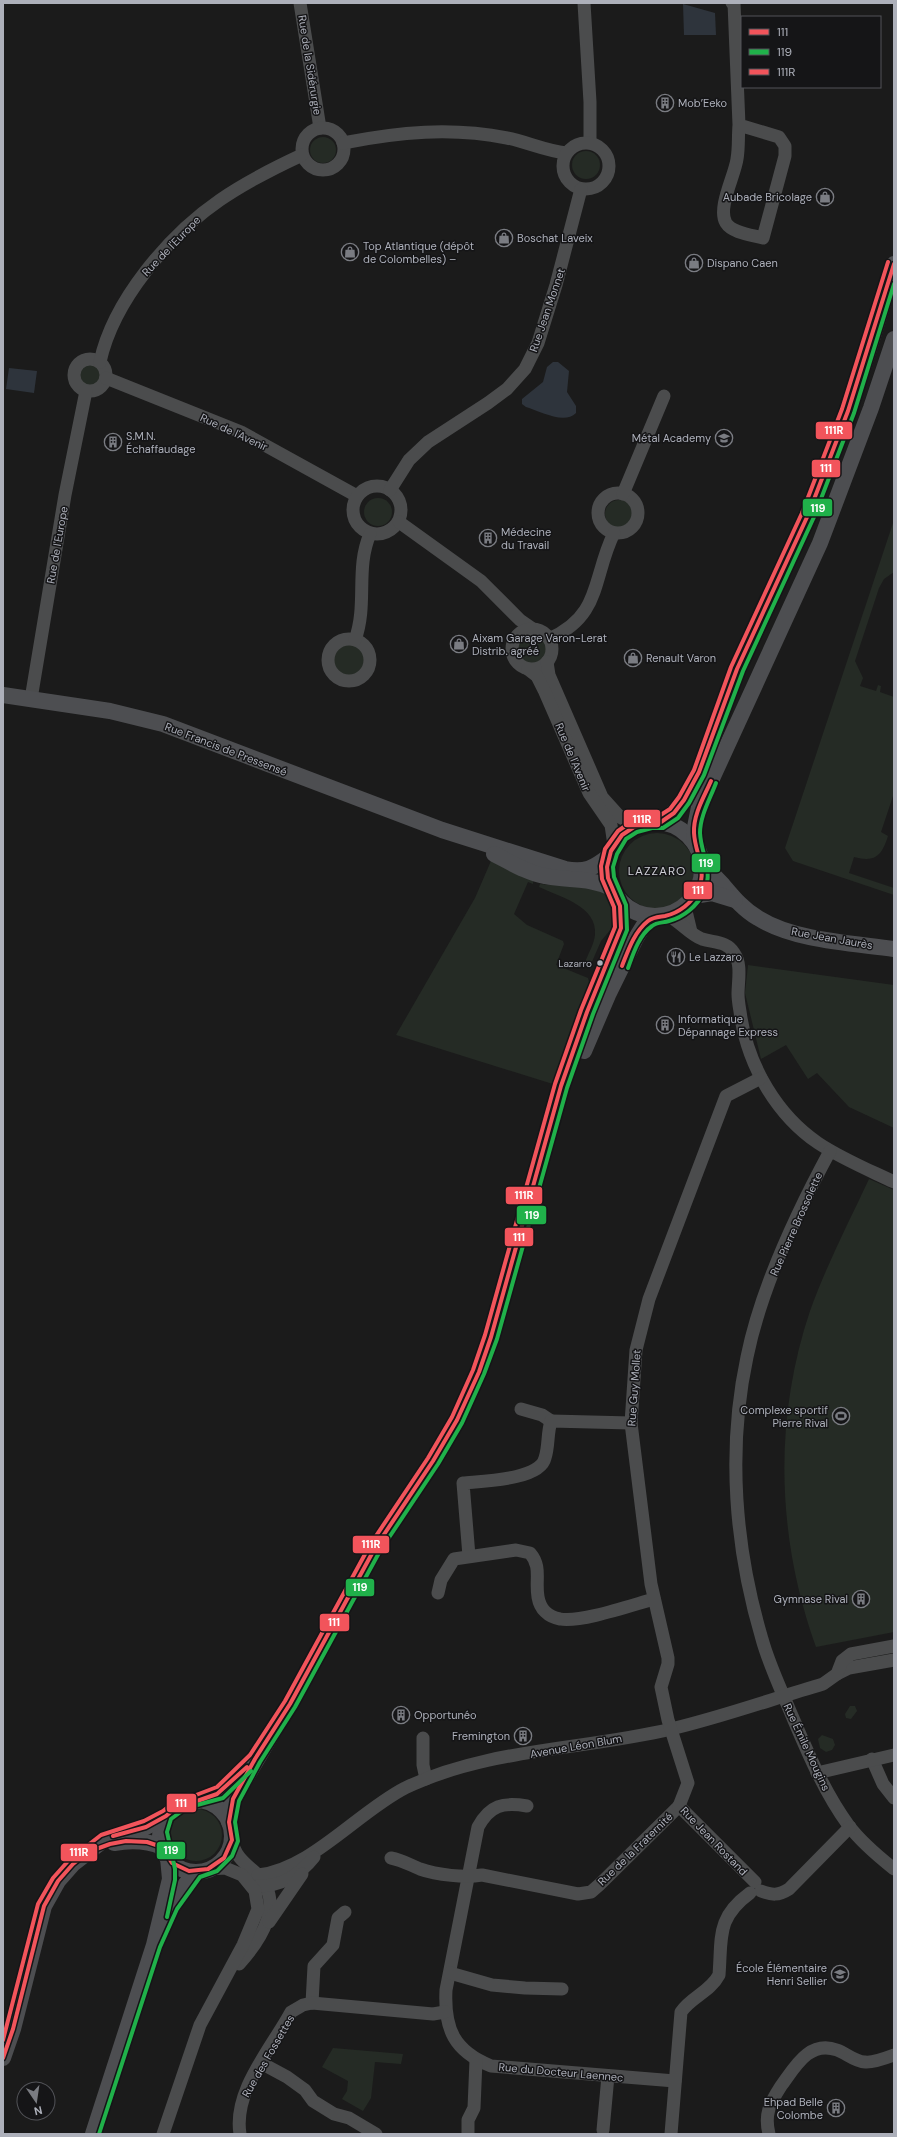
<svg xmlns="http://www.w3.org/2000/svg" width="897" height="2137" viewBox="0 0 897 2137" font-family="'DM Sans',sans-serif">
<rect width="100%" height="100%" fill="#1b1b1b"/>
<g fill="#252b25">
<circle cx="323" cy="150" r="13"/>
<circle cx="586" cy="165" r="14"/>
<circle cx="90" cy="375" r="13"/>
<circle cx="378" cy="512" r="14"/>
<circle cx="619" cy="514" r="14"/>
<path d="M894,520V572L884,579L879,588L855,661L863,678L860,686L876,691L878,685L881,686L880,692L894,697V793L881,832L888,836C882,855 876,863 854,857L849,873L894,888V895L793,861L785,848Z"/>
<circle cx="532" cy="650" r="16"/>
<circle cx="349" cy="660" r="16"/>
<circle cx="657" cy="871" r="38"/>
<polygon points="491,861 533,880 533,884 528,882 514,914 527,925 563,941 564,944 556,965 588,978 590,986 556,1085 396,1035 475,898"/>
<path d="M540,884L604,889L612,899L616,923L601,941L591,964L585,962C588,954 594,944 595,935C598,906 560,897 539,887Z"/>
<polygon points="748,965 894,985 894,1128 849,1107 817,1073 808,1079 786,1045 761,1059 745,993"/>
<path d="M869,1179L894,1190V1632L816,1647C777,1539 773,1421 810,1311C826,1266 849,1222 869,1179Z"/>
<polygon points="850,1706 855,1706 857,1711 851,1719 846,1718 845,1714"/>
<polygon points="822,1735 833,1739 835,1745 832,1750 826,1752 820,1748 818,1739"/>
<circle cx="196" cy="1835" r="26"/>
<polygon points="333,2048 403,2054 401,2064 375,2062 371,2098 363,2111 342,2099 347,2091 348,2081 322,2067"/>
</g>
<g fill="#2e343c">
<polygon points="683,4 715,13 716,35 684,35"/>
<path d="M553,362H558L569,371L567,392L576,406V413C564,425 540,411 526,407L522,404V399L543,382L547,367Z"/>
<polygon points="9,368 37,371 34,393 6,389"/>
</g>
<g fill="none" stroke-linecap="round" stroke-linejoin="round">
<g stroke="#4b4c4d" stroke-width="13">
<polyline points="300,3 320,128"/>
<polyline points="584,3 590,102 590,143"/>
<path d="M732,3H734L739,125L779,137L785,146V156L763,238C752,235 732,233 726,223C717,208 735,175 737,159C739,148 738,136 739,125"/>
<circle cx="323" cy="149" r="21"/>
<path d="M343,143C399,132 451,127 507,138C527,142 546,151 566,153"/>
<circle cx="586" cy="166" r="23"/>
<circle cx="90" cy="375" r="16"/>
<path d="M100,362C113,301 169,235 220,200C246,182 274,168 302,155"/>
<polyline points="106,378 241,432 357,496"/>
<circle cx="377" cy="510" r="24"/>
<polyline points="390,490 409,460 428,442 488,403 507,389 525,369 538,343 556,285 581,189"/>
<circle cx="618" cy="513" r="20"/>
<polyline points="623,494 664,396"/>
<polyline points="399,522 481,581 520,620 533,629"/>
<circle cx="532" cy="649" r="20"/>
<path d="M549,639C602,616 592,578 614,533"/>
<circle cx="349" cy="660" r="21"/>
<path d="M355,640C368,604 355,569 370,534"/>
<polyline points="547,662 549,675 602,797 620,817 627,821 640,824"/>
<polyline points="528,669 537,676 544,690 589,793 611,825 614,845"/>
<polyline points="31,699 65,495 86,391"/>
<polyline points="686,905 686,911 691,932"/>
<path d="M667,915C680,921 689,934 702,939C714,943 727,941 734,953C742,964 738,981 738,994C738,1002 740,1010 741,1018C749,1067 777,1115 818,1143C842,1159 869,1170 894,1182"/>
<path d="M830,1151C797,1212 761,1288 747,1357C727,1450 735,1548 762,1639C768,1661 778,1683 787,1704C805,1746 822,1789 849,1826C861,1842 879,1857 894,1869"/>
<polyline points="521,1409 542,1415 551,1421"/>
<path d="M469,1556L463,1483C482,1481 540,1480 545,1458C549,1446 547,1434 551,1421L631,1423"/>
<path d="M438,1593L441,1580L454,1559L516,1550L530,1553C542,1567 535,1580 538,1597C540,1609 548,1617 560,1619C580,1623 632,1605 654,1599"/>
<polyline points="837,1674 849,1668 894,1660"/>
<polyline points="423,1738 423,1765 426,1779"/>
<polyline points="872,1759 883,1784 894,1798"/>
<polyline points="817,1773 894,1755"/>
<path d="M527,1806C503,1802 490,1805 478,1827L446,1990C444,2029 454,2051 491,2066L675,2081"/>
<path d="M232,1840C234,1856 246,1864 257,1874C286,1903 260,1941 239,1964"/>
<path d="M391,1858C402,1860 410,1865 420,1869C437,1875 465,1878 482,1875L578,1894L591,1892L599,1885L679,1806"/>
<path d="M258,1875C310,1870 358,1812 405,1788C488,1748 584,1750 671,1729C722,1717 772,1699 823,1684L837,1674L842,1661L851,1654L894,1646"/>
<polyline points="755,1882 679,1806 688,1783 668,1720 661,1687 668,1664 668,1658 651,1584 631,1423 636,1350 649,1299 726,1096 761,1078"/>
<path d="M258,1886C282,1886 299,1876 314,1857"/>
<path d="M761,1891C772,1895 778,1896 789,1889L850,1827"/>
<polyline points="269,1922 302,1874"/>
<polyline points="450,1973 492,1985 525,1988 562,1989"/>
<polyline points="312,2003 314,1966 333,1945 338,1918 345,1912"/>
<polyline points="261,2063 287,2077 305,2090 313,2101 334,2114 349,2118 376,2134"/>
<polyline points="603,2130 608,2076"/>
<polyline points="163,2134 200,2025 243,1945 258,1909 255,1891 242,1875 225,1868 208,1869"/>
<path d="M240,2134C233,2091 271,2049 291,2012L303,2005L312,2003L433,2014L445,2012"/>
<polyline points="468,2134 468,2120 474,2108 476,2060"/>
<path d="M671,2134L681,2012C691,1997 710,1992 719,1975C722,1937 716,1918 750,1893"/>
<path d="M769,2134C764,2114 770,2103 781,2086C795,2067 809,2040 837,2050C846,2053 855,2062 865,2062C873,2063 886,2058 894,2055"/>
</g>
<g stroke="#4d4e51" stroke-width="16">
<path d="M3,695L110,711L163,724L442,830L565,869C585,873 594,868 609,856"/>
<circle cx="655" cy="869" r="47"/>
<path d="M661,822C702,798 719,711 738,668C760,617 785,567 808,515C842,434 871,349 894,264"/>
<polyline points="695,844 694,832 699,807 820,543 871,408 894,339"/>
<path d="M494,854C510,862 527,873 545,876C568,881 590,877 611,888"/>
<path d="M702,860C707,869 715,877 723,885C734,898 744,910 758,918C795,941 852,943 894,949"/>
<polyline points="694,896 712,893 735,900"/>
<polyline points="584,1051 608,995 636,938 644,925 656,917"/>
<circle cx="196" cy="1836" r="36"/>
<polyline points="197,1801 220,1792 244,1771"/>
<polyline points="229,1822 231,1806 237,1793 290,1704 375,1548 433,1461 457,1420 479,1372 491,1337 561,1086 587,1012 621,928 622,912 618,899"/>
<path d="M114,1843C131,1840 146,1840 162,1847"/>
<polyline points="167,1917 185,1885 196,1872"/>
<polyline points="3,2058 13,2029 44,1906 58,1881 73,1864 104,1840 146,1827 166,1816"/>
<polyline points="93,2134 154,1945 170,1879 168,1858"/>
</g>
<defs>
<g id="bus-1">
<path d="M622,966C628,951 634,932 648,921C653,917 659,917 665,916C679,913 692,903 698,890C708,869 695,854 694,833C693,815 704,797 711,781"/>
<polyline points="113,1836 146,1827 166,1816 181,1803 197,1801 217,1794 247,1767"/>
<polyline points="3,2058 13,2029 44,1906 58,1881 73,1864 88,1852 110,1844 126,1841 147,1842 162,1847 172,1863 189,1871 208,1869 224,1858 232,1840 229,1822 233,1799 255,1759 290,1704 375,1548 433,1461 457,1420 479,1372 491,1337 561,1086 587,1012 621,928 620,906 608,878 607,867 611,851 622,835 634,827 651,822 661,822 674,813 684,800 699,772 737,669 808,515 848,411 894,264"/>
</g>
<g id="bus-2">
<path d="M628,968C633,954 639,935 652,926C657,922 663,923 669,921C684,917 697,906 704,892C714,870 701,855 700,833C700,816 710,799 716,783"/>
<polyline points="167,1917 175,1880 175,1869 167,1832 171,1819 186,1808 223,1798 251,1771"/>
<polyline points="99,2134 160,1947 177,1909 200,1877 217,1871 232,1856 238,1841 235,1822 239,1801 260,1762 295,1707 380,1551 438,1464 462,1423 484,1374 497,1339 567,1088 593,1014 627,930 626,905 614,877 613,867 617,854 626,839 637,832 652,828 663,828 678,818 689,803 704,775 743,671 814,517 854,413 894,284"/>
</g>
<polyline id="bus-3" points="3,2040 38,1904 53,1878 69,1860 101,1835 144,1821 163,1811 179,1798 196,1795 217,1787 250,1755 285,1701 370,1545 428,1458 452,1417 473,1370 485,1335 555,1084 581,1010 615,927 614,907 602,879 601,866 605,849 618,831 631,822 650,816 659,816 670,809 679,797 694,770 731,667 802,513 842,409 888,262"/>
</defs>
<use href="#bus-1" stroke="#151517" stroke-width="7"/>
<use href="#bus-2" stroke="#151517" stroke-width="7"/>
<use href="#bus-3" stroke="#151517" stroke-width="7"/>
<use href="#bus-1" stroke="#f2545b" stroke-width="4"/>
<use href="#bus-2" stroke="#20b14a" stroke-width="4"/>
<use href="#bus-3" stroke="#f2545b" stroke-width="4"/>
</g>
<defs>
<symbol id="building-ring" viewBox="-11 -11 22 22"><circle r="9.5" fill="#151517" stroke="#7a7c82" stroke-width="1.5"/><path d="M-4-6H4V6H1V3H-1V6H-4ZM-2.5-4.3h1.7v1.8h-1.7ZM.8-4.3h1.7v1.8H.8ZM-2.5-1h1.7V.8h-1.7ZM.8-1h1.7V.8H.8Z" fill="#7a7c82"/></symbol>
<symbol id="shop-ring" viewBox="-11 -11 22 22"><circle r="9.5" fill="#151517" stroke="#7a7c82" stroke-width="1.5"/><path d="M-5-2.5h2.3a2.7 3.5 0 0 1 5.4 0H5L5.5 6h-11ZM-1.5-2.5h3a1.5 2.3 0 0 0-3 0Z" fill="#7a7c82"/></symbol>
<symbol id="school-ring" viewBox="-11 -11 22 22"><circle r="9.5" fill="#151517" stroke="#7a7c82" stroke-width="1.5"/><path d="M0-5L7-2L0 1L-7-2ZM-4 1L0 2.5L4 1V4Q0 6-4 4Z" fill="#7a7c82"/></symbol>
<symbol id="restaurant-ring" viewBox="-11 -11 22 22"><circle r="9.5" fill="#151517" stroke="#7a7c82" stroke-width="1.5"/><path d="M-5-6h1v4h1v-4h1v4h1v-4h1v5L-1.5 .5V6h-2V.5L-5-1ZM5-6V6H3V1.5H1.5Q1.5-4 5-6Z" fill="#7a7c82"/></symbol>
<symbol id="stadium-ring" viewBox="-11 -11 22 22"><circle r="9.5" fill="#151517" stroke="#7a7c82" stroke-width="1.5"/><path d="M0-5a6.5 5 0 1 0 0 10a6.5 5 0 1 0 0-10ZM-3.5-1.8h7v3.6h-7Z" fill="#7a7c82"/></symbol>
</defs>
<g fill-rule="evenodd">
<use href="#building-ring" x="655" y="93" width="20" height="20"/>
<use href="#shop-ring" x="815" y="187" width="20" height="20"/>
<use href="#shop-ring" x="494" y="228" width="20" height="20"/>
<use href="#shop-ring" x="340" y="242" width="20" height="20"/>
<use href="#shop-ring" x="684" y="253" width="20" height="20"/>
<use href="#school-ring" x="714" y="428" width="20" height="20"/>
<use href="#building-ring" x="103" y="432" width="20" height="20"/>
<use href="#building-ring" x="478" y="528" width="20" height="20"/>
<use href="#shop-ring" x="449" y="634" width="20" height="20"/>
<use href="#shop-ring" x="623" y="648" width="20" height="20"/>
<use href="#restaurant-ring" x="666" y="947" width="20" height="20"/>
<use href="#building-ring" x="655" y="1015" width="20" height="20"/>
<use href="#stadium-ring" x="831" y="1406" width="20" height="20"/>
<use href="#building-ring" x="851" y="1589" width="20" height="20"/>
<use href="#building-ring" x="391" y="1705" width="20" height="20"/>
<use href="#building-ring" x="513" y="1726" width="20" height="20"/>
<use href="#school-ring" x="830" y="1964" width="20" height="20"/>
<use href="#building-ring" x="826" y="2098" width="20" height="20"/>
</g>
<circle fill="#adb0ba" stroke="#151517" stroke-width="1.5" cx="600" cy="963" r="3.5"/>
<g text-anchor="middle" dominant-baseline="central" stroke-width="3" stroke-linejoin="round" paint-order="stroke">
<g font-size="10" fill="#adb0ba" stroke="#151517" text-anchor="end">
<text x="592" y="963">Lazarro</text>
</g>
<g font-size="11" fill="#adb0ba" stroke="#151517">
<text transform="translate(310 65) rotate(81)">Rue de la Sidérurgie</text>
<text transform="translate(171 246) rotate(-46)">Rue de l'Europe</text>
<text transform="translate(547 310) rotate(-71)">Rue Jean Monnet</text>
<text transform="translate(234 432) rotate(25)">Rue de l'Avenir</text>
<text transform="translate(57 545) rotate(-80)">Rue de l'Europe</text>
<text transform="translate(226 749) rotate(21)">Rue Francis de Pressensé</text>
<text transform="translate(573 757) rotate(67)">Rue de l'Avenir</text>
<text transform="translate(832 938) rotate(10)">Rue Jean Jaurès</text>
<text transform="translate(796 1224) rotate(-66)">Rue Pierre Brossolette</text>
<text transform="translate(634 1388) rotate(-86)">Rue Guy Mollet</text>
<text transform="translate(576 1746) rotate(-10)">Avenue Léon Blum</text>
<text transform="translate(807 1747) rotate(65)">Rue Émile Mougins</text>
<text transform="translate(714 1841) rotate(46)">Rue Jean Rostand</text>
<text transform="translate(635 1849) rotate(-44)">Rue de la Fraternité</text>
<text transform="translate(268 2056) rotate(-60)">Rue des Fossettes</text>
<text transform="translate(561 2072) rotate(5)">Rue du Docteur Laennec</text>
</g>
<g font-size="11" fill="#adb0ba" stroke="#151517" text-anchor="start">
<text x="678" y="103">Mob’Eeko</text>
<text x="812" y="197" text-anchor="end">Aubade Bricolage</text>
<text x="517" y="238">Boschat Laveix</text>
<text x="363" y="246">Top Atlantique (dépôt<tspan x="363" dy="13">de Colombelles) –</tspan></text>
<text x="707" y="263">Dispano Caen</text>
<text x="126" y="436">S.M.N.<tspan x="126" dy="13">Échaffaudage</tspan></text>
<text x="711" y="438" text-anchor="end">Métal Academy</text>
<text x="501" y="532">Médecine<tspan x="501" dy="13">du Travail</tspan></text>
<text x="472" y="638">Aixam Garage Varon-Lerat<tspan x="472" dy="13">Distrib. agréé</tspan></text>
<text x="646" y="658">Renault Varon</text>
<text x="689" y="957">Le Lazzaro</text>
<text x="678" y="1019">Informatique<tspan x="678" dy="13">Dépannage Express</tspan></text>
<text x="828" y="1410" text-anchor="end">Complexe sportif<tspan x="828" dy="13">Pierre Rival</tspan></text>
<text x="848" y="1599" text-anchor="end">Gymnase Rival</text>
<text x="414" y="1715">Opportunéo</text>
<text x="510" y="1736" text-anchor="end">Fremington</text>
<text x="827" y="1968" text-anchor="end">École Élémentaire<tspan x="827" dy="13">Henri Sellier</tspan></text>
<text x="823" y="2102" text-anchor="end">Ehpad Belle<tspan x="823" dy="13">Colombe</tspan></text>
</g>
<g font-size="12" letter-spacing="1" fill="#cecfd6" stroke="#151517">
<text x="657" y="871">LAZZARO</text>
</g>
</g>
<g stroke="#151517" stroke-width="1.5">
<rect x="815" y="421" width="38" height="19" rx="4" fill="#f2545b"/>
<rect x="811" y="459" width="30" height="19" rx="4" fill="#f2545b"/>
<rect x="802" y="498" width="31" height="19" rx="4" fill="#20b14a"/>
<rect x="623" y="809" width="38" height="19" rx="4" fill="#f2545b"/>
<rect x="691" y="853" width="30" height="20" rx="4" fill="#20b14a"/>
<rect x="683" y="881" width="30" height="19" rx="4" fill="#f2545b"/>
<rect x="505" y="1186" width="38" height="19" rx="4" fill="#f2545b"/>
<rect x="516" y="1205" width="31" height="20" rx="4" fill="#20b14a"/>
<rect x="504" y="1227" width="30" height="20" rx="4" fill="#f2545b"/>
<rect x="352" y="1535" width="38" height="19" rx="4" fill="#f2545b"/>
<rect x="345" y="1578" width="30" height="19" rx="4" fill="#20b14a"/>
<rect x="319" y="1613" width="31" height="19" rx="4" fill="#f2545b"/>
<rect x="166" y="1793" width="31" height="20" rx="4" fill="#f2545b"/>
<rect x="156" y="1841" width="30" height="19" rx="4" fill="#20b14a"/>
<rect x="60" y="1843" width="38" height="19" rx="4" fill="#f2545b"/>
</g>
<g font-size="11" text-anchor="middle" font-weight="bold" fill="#fff">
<text x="834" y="434">111R</text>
<text x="826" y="472">111</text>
<text x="818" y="512">119</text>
<text x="642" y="823">111R</text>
<text x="706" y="867">119</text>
<text x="698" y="894">111</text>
<text x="524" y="1199">111R</text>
<text x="532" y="1219">119</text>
<text x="519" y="1241">111</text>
<text x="371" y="1548">111R</text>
<text x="360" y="1591">119</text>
<text x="334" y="1626">111</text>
<text x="181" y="1807">111</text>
<text x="171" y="1854">119</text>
<text x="79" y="1856">111R</text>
</g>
<rect width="897" height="2137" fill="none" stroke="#adb0ba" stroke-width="8"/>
<rect x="741" y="16" width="140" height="72" fill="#151517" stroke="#525358"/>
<rect x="749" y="29" width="20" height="6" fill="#f2545b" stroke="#525358"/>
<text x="777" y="36" font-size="12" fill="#adb0ba">111</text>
<rect x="749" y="49" width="20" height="6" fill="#20b14a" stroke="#525358"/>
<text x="777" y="56" font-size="12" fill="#adb0ba">119</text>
<rect x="749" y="69" width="20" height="6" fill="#f2545b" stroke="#525358"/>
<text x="777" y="76" font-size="12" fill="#adb0ba">111R</text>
<g transform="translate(36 2101) rotate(167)"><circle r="19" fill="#151517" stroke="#525358"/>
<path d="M0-3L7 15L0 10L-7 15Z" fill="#7a7c82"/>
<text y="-6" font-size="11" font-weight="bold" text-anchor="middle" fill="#adb0ba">N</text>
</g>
</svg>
